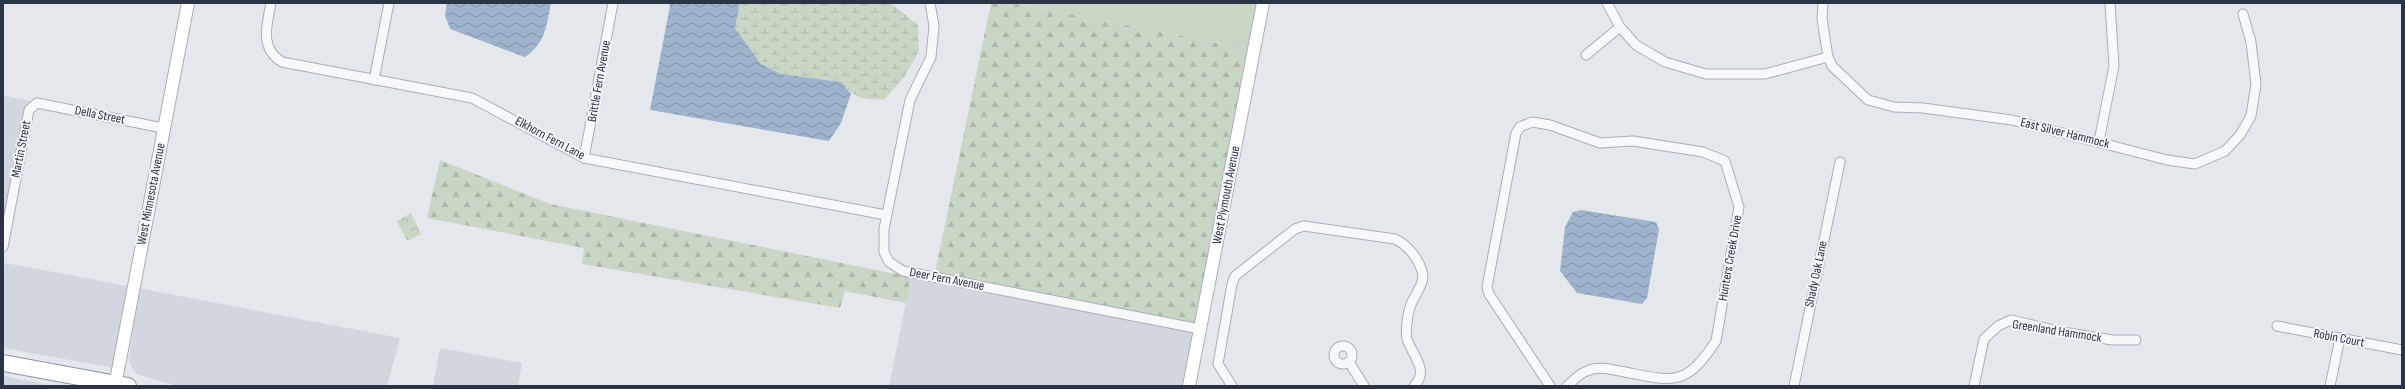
<svg xmlns="http://www.w3.org/2000/svg" width="2405" height="389" viewBox="0 0 2405 389" font-family="'Sofia Sans Condensed',sans-serif">
<defs>
<pattern id="forest-firs" width="22" height="20" patternUnits="userSpaceOnUse"><rect width="22" height="20" fill="#c9d6c5"/><path d="M5 1l3.5 6h-7zM16 11l3.5 6h-7z" fill="#adb8ab"/></pattern>
<pattern id="wetland-marsh" width="20" height="14" patternUnits="userSpaceOnUse"><rect width="20" height="14" fill="#c9d6c5"/><path d="M1 5h8M5 5V1M11 12h8M15 12V8" fill="none" stroke="#adb8ab"/></pattern>
<pattern id="park-crowns" width="20" height="18" patternUnits="userSpaceOnUse"><rect width="20" height="18" fill="#c9d6c5"/><path d="M2 6a3 3 0 1 1 6 0M12 15a3 3 0 1 1 6 0" fill="none" stroke="#adb8ab"/></pattern>
<pattern id="water-waves" width="16" height="10" patternUnits="userSpaceOnUse"><rect width="16" height="10" fill="#9fb4cc"/><path d="M0 5q4-4 8 0t8 0" fill="none" stroke="#8293a7"/></pattern>
</defs>
<rect width="100%" height="100%" fill="#e4e7ec"/>
<g fill="#d2d6de">
<polygon points="3,96 31,101 24,109 3,219"/>
<polygon points="5,263 128,286 114,368 3,348 3,276"/>
<polygon points="911,277 1194,332 1184,384 1183,386 889,386"/>
<polygon points="138,288 400,338 387,386 177,386 137,374 132,368 129,360"/>
<polygon points="440,348 522,363 518,386 433,386"/>
<polygon points="3,376 53,386 3,386"/>
</g>
<polygon fill="#c9d6c5" points="1011,3 1257,3 1248,49"/>
<g fill="url(#forest-firs)">
<polygon points="991,3 1011,3 1248,49 1196,324 935,273"/>
<polygon points="440,160 550,204 911,277 906,303 845,291 840,308 582,264 584,248 427,218"/>
</g>
<path fill="url(#wetland-marsh)" d="M740,3H891L918,25L919,51L905,76L885,99C864,100 855,99 841,82L781,74L761,64L735,28Z"/>
<polygon fill="url(#park-crowns)" points="411,213 421,234 407,241 397,221"/>
<g fill="url(#water-waves)">
<path d="M447,3H551C546,27 546,42 525,57L450,29L445,15Z"/>
<polygon points="668,3 740,3 735,28 761,64 781,74 841,82 851,94 841,123 829,141 650,110 670,6"/>
<polygon points="1581,210 1656,222 1659,229 1647,298 1642,304 1577,293 1560,271 1565,227 1573,212"/>
</g>
<g fill="none" stroke-linecap="round" stroke-linejoin="round">
<defs>
<g id="street">
<path d="M271,3C267,25 259,48 282,62L472,98L584,158L886,215"/>
<polyline points="930,3 934,26 931,57 910,100 884,229 884,252 889,262 903,271 1200,329"/>
<polyline points="1607,3 1620,27 1636,45 1665,62 1706,74 1765,74 1828,57"/>
<polyline points="1823,3 1822,19 1828,57 1832,66 1868,100 1894,107 1923,108 2012,120 2167,160 2195,164 2225,151 2240,135 2251,116 2256,84 2251,42 2243,14"/>
<polyline points="1586,55 1620,27"/>
<polyline points="374,80 389,3"/>
<polyline points="2099,141 2114,66 2110,3"/>
<polyline points="584,158 613,3"/>
<polyline points="3,247 29,110 37,103 163,128"/>
<polyline points="2277,326 2402,350"/>
<circle cx="1343" cy="355" r="9"/>
<polyline points="1349,362 1364,386"/>
<path d="M1232,386L1218,364L1232,284L1235,276L1295,229L1304,226L1395,239C1405,244 1412,251 1417,260C1429,280 1420,285 1412,302C1408,311 1405,329 1407,339C1412,355 1430,371 1414,386"/>
<path d="M1550,386L1489,294L1487,287L1516,133L1520,127L1532,122L1550,125L1600,143L1633,141L1703,152L1725,161L1739,207L1716,341C1684,389 1673,381 1620,371C1609,369 1598,366 1587,371C1580,373 1573,381 1567,386"/>
<polyline points="1794,386 1840,162"/>
<polyline points="1974,386 1984,339 1998,326 2011,320 2063,332 2112,340 2136,340"/>
<polyline points="2330,386 2340,338"/>
</g>
<g id="secondary">
<polyline points="115,386 188,3"/>
<polyline points="1189,386 1263,3"/>
</g>
<polyline id="highway" points="3,363 128,386"/>
</defs>
<use href="#street" stroke="#a9aeb7" stroke-width="11"/>
<use href="#secondary" stroke="#a9aeb7" stroke-width="14"/>
<use href="#highway" stroke="#8b94a3" stroke-width="18"/>
<use href="#street" stroke="#f7f8fa" stroke-width="9"/>
<use href="#secondary" stroke="#fff" stroke-width="12"/>
<use href="#highway" stroke="#fff" stroke-width="16"/>
</g>
<g text-anchor="middle" dominant-baseline="central" stroke-width="4" stroke-linejoin="round" paint-order="stroke">
<g font-size="13" fill="#2b3445" stroke="#f4f6f9">
<text transform="translate(599 81) rotate(-80)">Brittle Fern Avenue</text>
<text transform="translate(100 115) rotate(11)">Della Street</text>
<text transform="translate(2065 133) rotate(14)">East Silver Hammock</text>
<text transform="translate(550 138) rotate(28)">Elkhorn Fern Lane</text>
<text transform="translate(21 149) rotate(-79)">Martin Street</text>
<text transform="translate(151 194) rotate(-79)">West Minnesota Avenue</text>
<text transform="translate(1226 195) rotate(-79)">West Plymouth Avenue</text>
<text transform="translate(1730 258) rotate(-80)">Hunters Creek Drive</text>
<text transform="translate(1816 274) rotate(-78)">Shady Oak Lane</text>
<text transform="translate(947 279) rotate(11)">Deer Fern Avenue</text>
<text transform="translate(2057 331) rotate(9)">Greenland Hammock</text>
<text transform="translate(2339 338) rotate(11)">Robin Court</text>
</g>
</g>
<rect width="2405" height="389" fill="none" stroke="#2b3445" stroke-width="8"/>
</svg>
